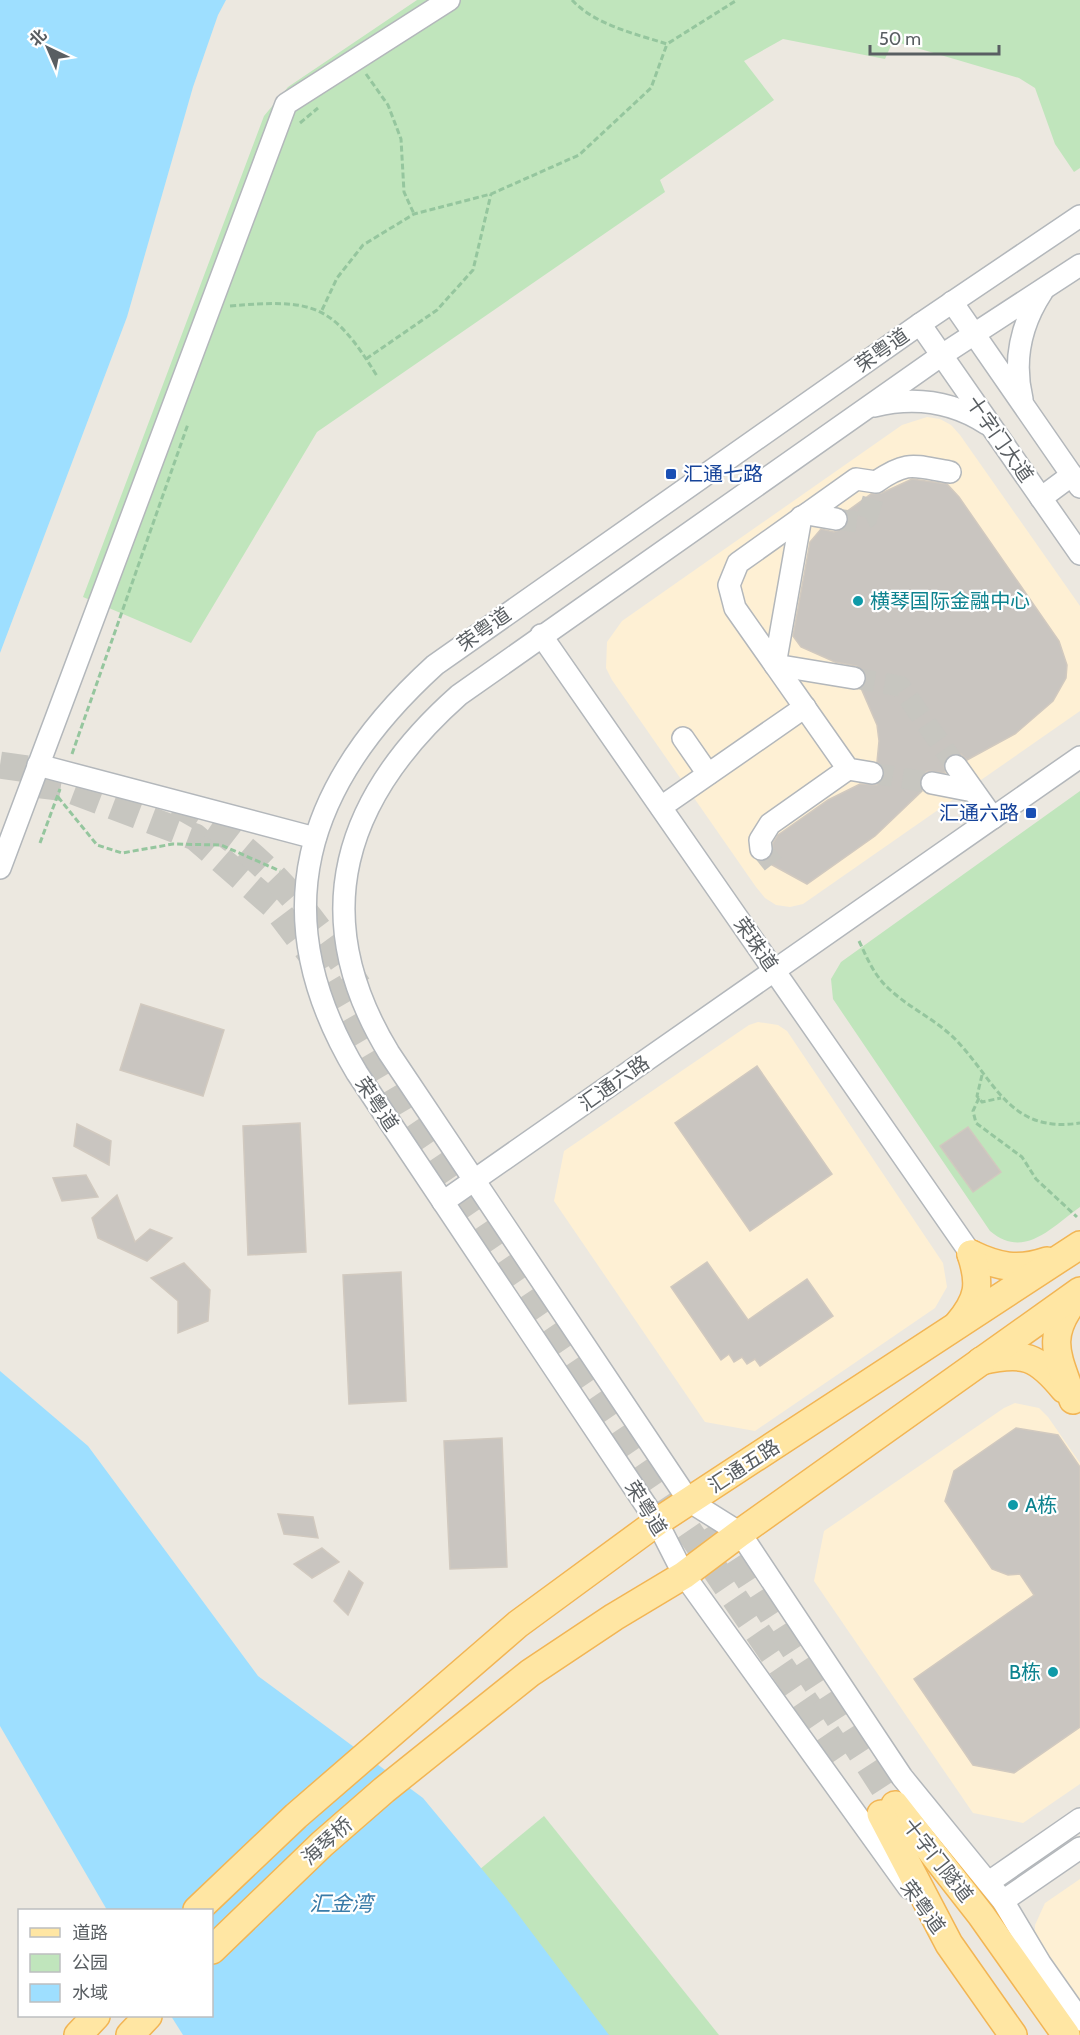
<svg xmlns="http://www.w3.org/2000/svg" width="1080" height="2035" viewBox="0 0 1080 2035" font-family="Cabin,'Noto Sans SC',sans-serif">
<rect width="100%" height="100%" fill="#ece8e0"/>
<g fill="#fef0d4">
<polygon points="927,417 940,419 951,425 960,435 1080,606 1080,711 803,904 790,907 776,905 765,898 756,887 612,680 606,668 607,642 622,621 902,425"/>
<polygon points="758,1022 778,1025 787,1031 943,1263 947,1287 935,1308 755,1431 705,1422 554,1201 564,1151 749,1025"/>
<polygon points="1015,1403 1039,1408 1048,1417 1080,1463 1080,1784 1023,1823 973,1813 814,1581 824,1531 1004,1408"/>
<polygon points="1080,1879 1080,2007 1035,1937 1035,1925 1045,1903"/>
</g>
<g fill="#c0e5bc">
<polygon points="417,0 1080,0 1080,168 1074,172 1055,144 1035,88 1019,78 893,41 885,59 783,39 744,61 774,100 660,180 665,192 317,432 191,643 83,597 264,116 288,87"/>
<path d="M1080,791V1207C1052,1227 1024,1260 990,1231L833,999L831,979L841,962Z"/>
<polygon points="544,1816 719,2035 280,2035"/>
</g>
<g fill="#9edfff">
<polygon points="0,0 226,0 218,15 193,87 127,317 0,653"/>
<polygon points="0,1371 88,1446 258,1676 423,1798 505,1897 609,2035 183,2035 171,2016 212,2016 212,1910 107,1910 0,1726"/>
</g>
<g fill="#c9c5c0" stroke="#d1c9bf" stroke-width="1.5">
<polygon points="912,479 947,484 959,497 1059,641 1067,665 1066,678 1053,701 1015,734 967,760 961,754 949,755 944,761 945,773 928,771 923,774 919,781 922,791 875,836 807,884 765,861 772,855 773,843 778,835 828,800 860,784 877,785 885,775 884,768 877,762 879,741 877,725 861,688 866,681 866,673 857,666 835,662 801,647 793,636 810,542 821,529 834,532 845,528 849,521 846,512 871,494 882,493"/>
<polygon points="141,1004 224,1030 203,1096 120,1070"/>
<polygon points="757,1066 832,1174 750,1231 675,1123"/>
<polygon points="300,1123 306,1252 248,1255 243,1126"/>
<polygon points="77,1124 111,1141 109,1165 74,1146"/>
<polygon points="968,1127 1001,1172 973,1192 940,1146"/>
<polygon points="86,1175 98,1197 62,1201 53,1178"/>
<polygon points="117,1195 135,1242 150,1229 172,1238 147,1261 98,1238 92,1218"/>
<polygon points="707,1262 748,1320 807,1279 833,1316 760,1366 755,1359 747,1364 742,1357 734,1362 729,1354 721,1360 671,1287"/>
<polygon points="184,1263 210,1290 208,1321 178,1333 178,1301 151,1278"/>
<polygon points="401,1272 406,1401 349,1404 343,1275"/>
<polygon points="1016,1428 1058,1435 1080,1467 1080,1727 1014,1773 973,1765 914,1679 1034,1595 1020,1574 1008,1575 992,1569 945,1501 954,1471"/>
<polygon points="502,1438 507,1567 450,1569 444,1441"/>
<polygon points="278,1514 313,1517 318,1538 284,1534"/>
<polygon points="322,1548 339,1562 312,1578 294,1564"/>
<polygon points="349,1571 363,1583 348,1615 334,1601"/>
</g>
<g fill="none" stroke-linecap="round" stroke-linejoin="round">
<g stroke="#c7c6c0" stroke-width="21" stroke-dasharray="21 10" stroke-linecap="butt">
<polyline points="836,519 858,522 867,518 875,492"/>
<polyline points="854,678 900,686 956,766"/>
<polyline points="872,773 932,783"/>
<polyline points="761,849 773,864"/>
</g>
<g stroke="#c7c6c0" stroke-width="27" stroke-dasharray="27 14" stroke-linecap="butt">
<polyline points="0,765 61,774"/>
<polyline points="34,784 65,788 195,837 275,907 313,957 406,1116 845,1760"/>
<path d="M176,804C258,845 309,911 358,986"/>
<polyline points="713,1524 895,1805"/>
</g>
<defs>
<g id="minor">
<path d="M1080,265L942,355L459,695C344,797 305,915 389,1053L689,1501L740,1533L902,1777L1003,1901L1040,1963L1080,2020"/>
<polyline points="952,302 1080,487"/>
<polyline points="920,324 1080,554"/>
<path d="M1022,399C1013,361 1021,324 1042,292"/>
<path d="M874,406C915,396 952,401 987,424"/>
<polyline points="1041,498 1072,475"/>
<polyline points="807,514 836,519"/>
<polyline points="801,517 775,665 854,678"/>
<polyline points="541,635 971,1254"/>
<polyline points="683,738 708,774"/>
<polyline points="38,765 315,838"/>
<polyline points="956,766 993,818"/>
<path d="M872,773L848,769L735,608L729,585L738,563L856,479L876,482C908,460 913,466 950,472"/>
<polyline points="932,783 973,791"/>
<polyline points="661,807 805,707"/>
<polyline points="761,849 760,840 770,824 848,769"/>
<polyline points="0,868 286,104 449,0"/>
<polyline points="443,1202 1080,757"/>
<polyline points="989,1882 1080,1819"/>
<path d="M909,1888L684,1575L657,1522L357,1073C262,915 304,784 435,665L920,324L1080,216"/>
<polyline points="1003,1901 1080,1848"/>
</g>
<g id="major">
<path d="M971,1254C998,1267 1018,1271 1047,1261"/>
<path d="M958,1324C979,1299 981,1284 971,1254"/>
<path d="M981,1361C1024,1351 1037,1356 1064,1389"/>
<path d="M1073,1400C1058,1356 1044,1338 1076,1298"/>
<polyline points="895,1805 981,1915 1066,2035"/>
<polyline points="881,1814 949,1944 1013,2035"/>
<polyline points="197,1910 296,1816 518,1624 657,1522 1080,1245"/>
<polyline points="212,1950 322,1844 384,1790 530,1673 614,1617 684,1575 740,1533 1080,1291"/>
<polyline points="78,2035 96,2016"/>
<polyline points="130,2035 148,2016"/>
</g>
</defs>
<use href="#minor" stroke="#b3b7bb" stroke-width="24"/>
<use href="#major" stroke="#f2b554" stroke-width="30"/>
<g stroke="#95c69e" stroke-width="3" stroke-dasharray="6 3" stroke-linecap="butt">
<path d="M572,0C595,25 636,34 667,44L737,0"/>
<polyline points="366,74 388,105 401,139 404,192 414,214"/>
<polyline points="300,123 318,108"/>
<path d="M230,306C314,299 332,303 377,376"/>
<polyline points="322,310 337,278 363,245 414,214 491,194 579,155 651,88 667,44"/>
<polyline points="366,359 437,310 473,270 491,194"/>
<polyline points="72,754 188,424"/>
<polyline points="58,797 97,845 122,853 173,844 221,845 280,871"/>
<polyline points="40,843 60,789"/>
<path d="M859,941C867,958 874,975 888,988C909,1008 937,1020 957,1041C995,1081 1010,1134 1080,1123"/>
<polyline points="982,1075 977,1096 982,1102 1001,1098"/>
<polyline points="979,1098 973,1111 976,1123 1022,1157 1036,1179 1077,1217"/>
</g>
<use href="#minor" stroke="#fff" stroke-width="21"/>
<use href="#major" stroke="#ffe6a3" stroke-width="27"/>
</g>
<g fill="#1a4fb4" stroke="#fff" stroke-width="2">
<rect x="665" y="468" width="12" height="12" rx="3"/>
<rect x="1025" y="807" width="12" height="12" rx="3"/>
</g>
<g fill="#0f9aa8" stroke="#fff" stroke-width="2">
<circle cx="858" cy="601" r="6"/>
<circle cx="1013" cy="1505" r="6"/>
<circle cx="1053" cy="1672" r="6"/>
</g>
<g text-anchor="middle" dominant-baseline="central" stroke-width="4.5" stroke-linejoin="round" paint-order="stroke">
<g font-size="20" fill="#595e62" stroke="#fff">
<text transform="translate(882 350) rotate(-35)">荣粤道</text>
<text transform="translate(1000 439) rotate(55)">十字门大道</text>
<text transform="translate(484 629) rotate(-35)">荣粤道</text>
<text transform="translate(756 944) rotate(55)">荣珠道</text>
<text transform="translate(614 1083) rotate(-35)">汇通六路</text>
<text transform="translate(377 1104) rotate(56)">荣粤道</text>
<text transform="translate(744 1466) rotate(-33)">汇通五路</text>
<text transform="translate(646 1508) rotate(58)">荣粤道</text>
<text transform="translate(327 1841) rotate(-42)">海琴桥</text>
<text transform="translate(938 1860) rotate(52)">十字门隧道</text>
<text transform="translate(923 1907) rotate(54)">荣粤道</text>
</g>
<g font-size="20" fill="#164399" stroke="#fff" text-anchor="start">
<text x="683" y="474">汇通七路</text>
<text x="1019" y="813" text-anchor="end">汇通六路</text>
</g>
<g font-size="20" fill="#0d838f" stroke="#fff" text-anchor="start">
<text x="870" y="601">横琴国际金融中心</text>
<text x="1025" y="1505">A栋</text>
<text x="1041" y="1672" text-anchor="end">B栋</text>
</g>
<g font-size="21" font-style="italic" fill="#397ba8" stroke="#fff">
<text x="341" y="1903">汇金湾</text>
</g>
</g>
<rect x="18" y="1909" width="195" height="108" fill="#ffffff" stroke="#bdbfc0" stroke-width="1.5"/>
<rect x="30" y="1928" width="30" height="9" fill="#ffe6a3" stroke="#bdbfc0" stroke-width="1.5"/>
<text x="72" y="1939" font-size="18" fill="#595e62">道路</text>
<rect x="30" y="1954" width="30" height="18" fill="#c0e5bc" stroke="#bdbfc0" stroke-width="1.5"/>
<text x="72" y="1969" font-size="18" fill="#595e62">公园</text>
<rect x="30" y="1984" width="30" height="18" fill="#9edfff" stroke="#bdbfc0" stroke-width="1.5"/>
<text x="72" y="1999" font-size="18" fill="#595e62">水域</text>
<g transform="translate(48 48) rotate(316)" stroke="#ffffff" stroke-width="4.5" paint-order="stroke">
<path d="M0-4.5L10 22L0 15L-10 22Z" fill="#595e62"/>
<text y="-9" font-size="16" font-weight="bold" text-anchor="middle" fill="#595e62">北</text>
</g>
<path d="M870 45v9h129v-9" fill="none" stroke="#595e62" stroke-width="3"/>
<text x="879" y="45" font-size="18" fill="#595e62" stroke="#ffffff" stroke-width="4.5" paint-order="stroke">50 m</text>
</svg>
